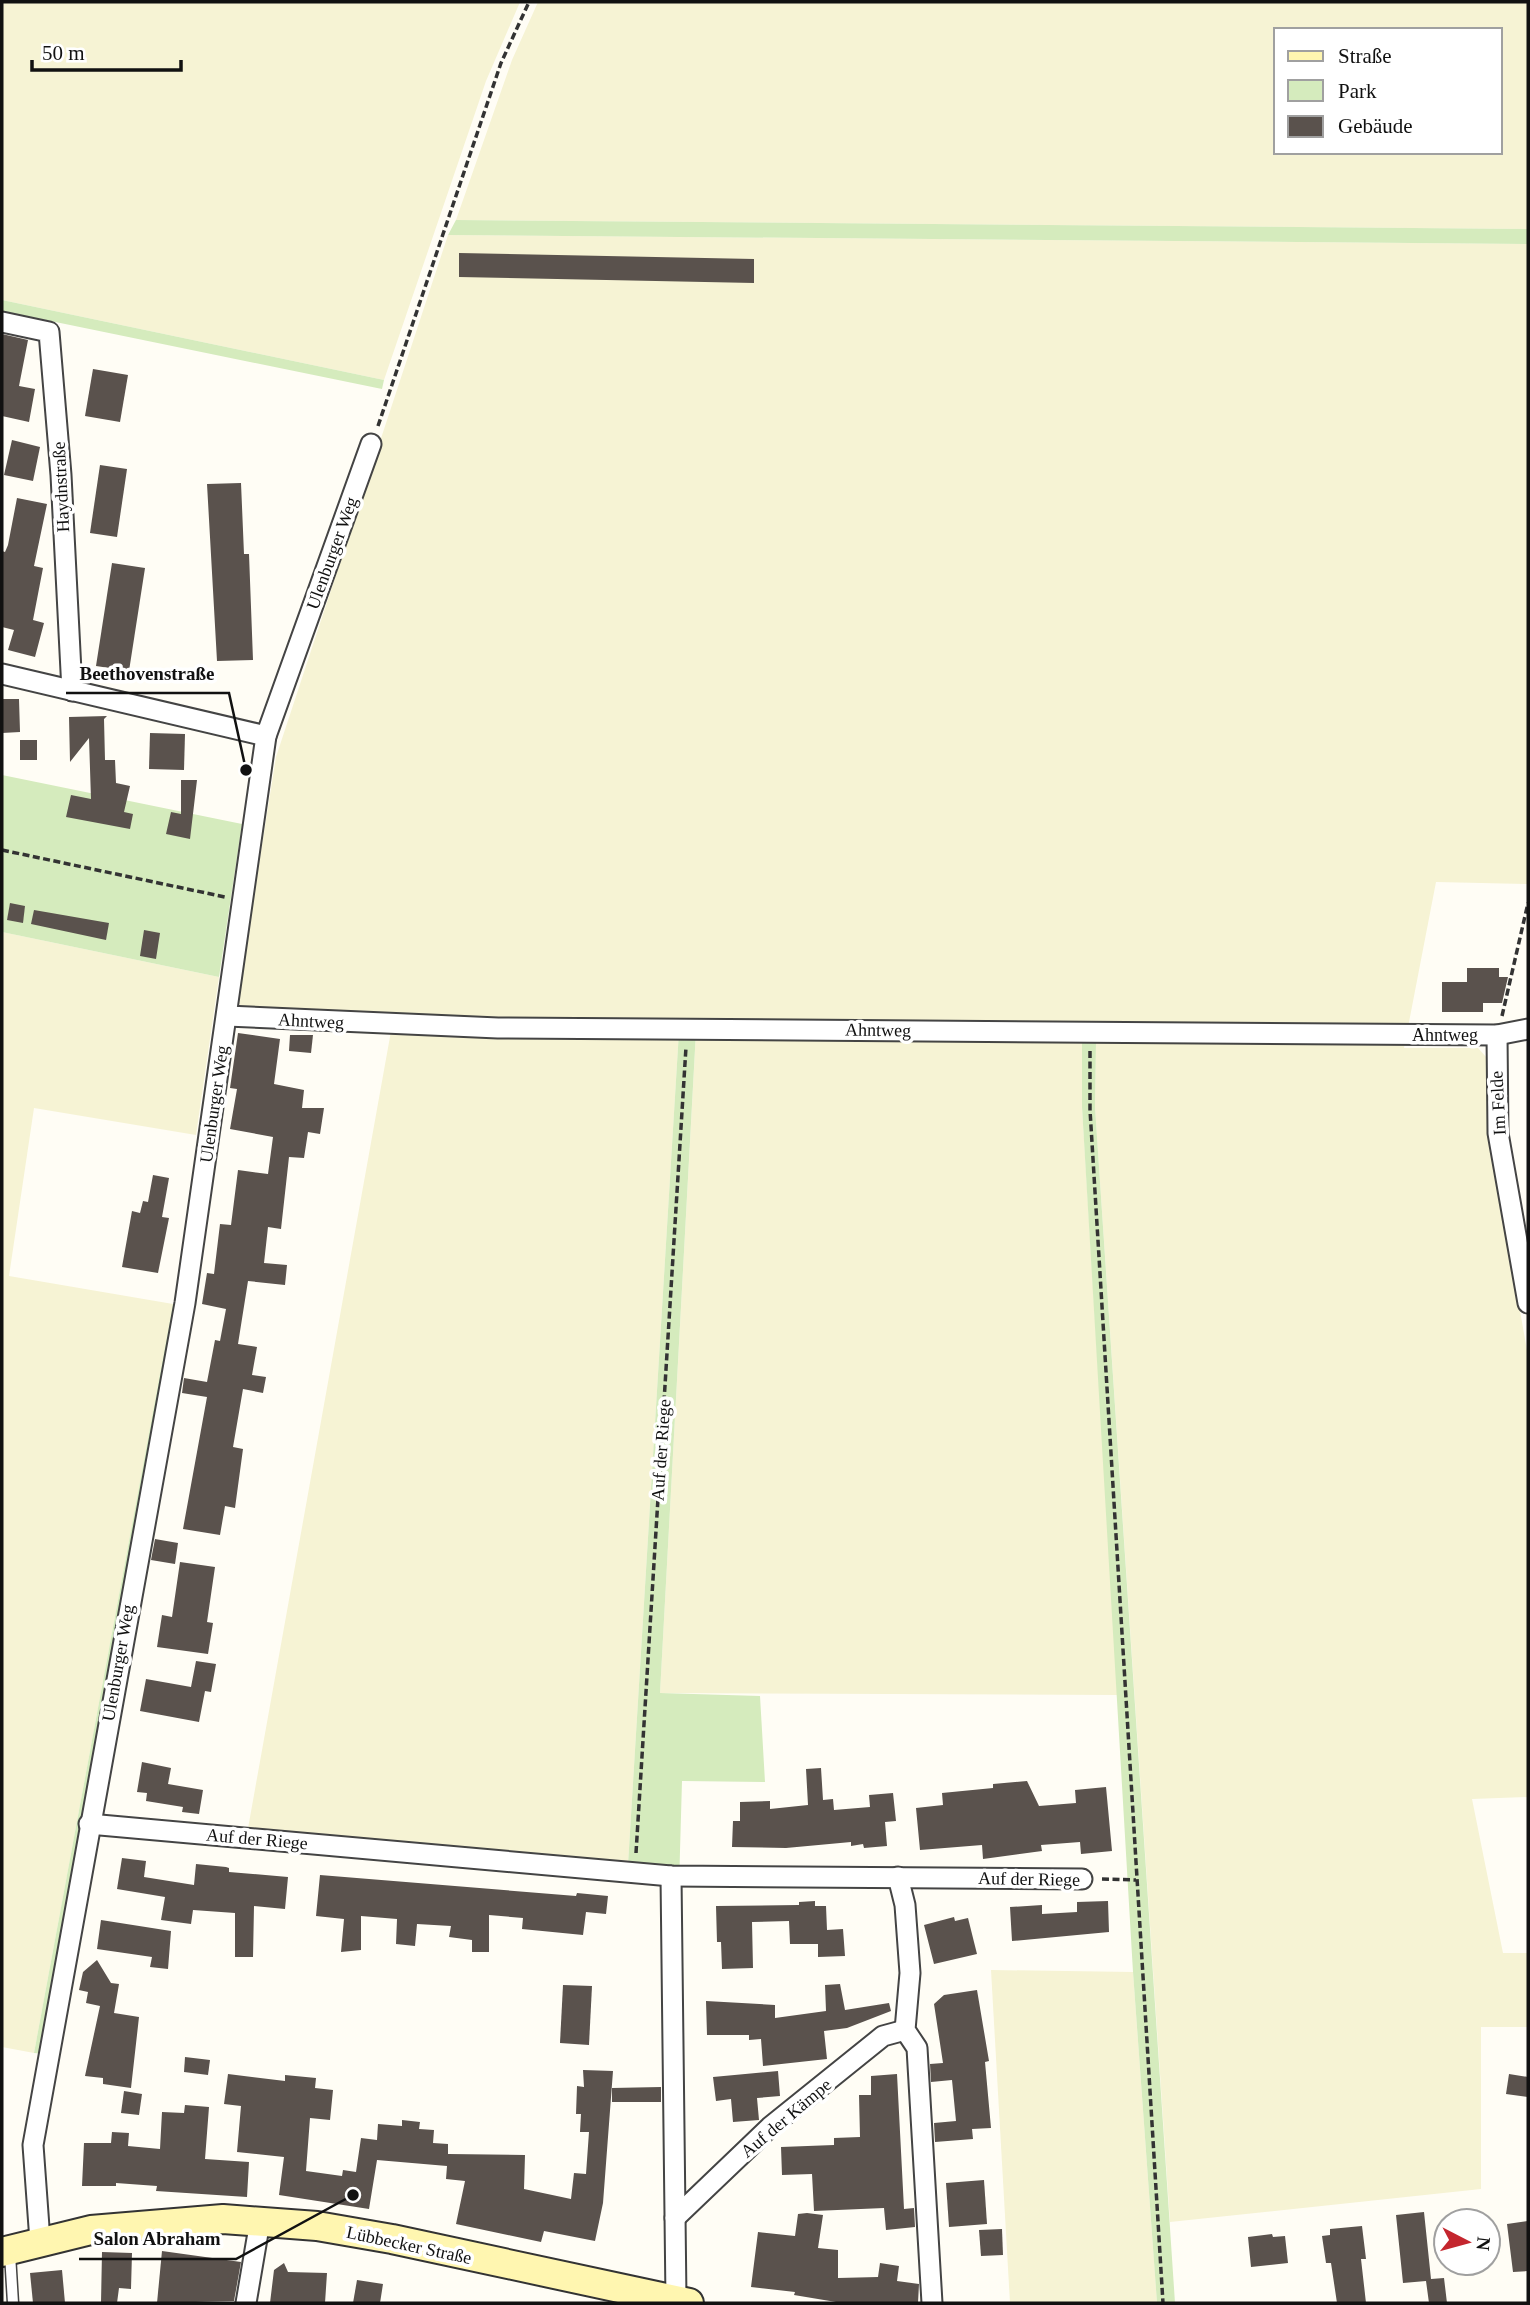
<svg xmlns="http://www.w3.org/2000/svg" width="1530" height="2305" viewBox="0 0 1530 2305" font-family="Georgia,serif">
<rect width="100%" height="100%" fill="#fffdf5"/>
<g fill="#f6f3d4" fill-rule="evenodd">
<polygon points="2,2 520,2 486,81 384,380 2,300"/>
<path d="M538,2H1528V229L456,220L512,60ZM1276,30H1500V152H1276Z"/>
<polygon points="448,235 1528,244 1528,884 1436,882 1404,1048 1478,1048 1487,1058 1489,1136 1528,1356 1528,1797 1472,1799 1503,1953 1528,1953 1528,2027 1481,2027 1481,2189 1170,2222 1095,1107 1096,1042 1082,1041 1082,1107 1118,1695 660,1693 696,1032 679,1031 627,1881 245,1845 393,1020 246,1010 237,1002 276,757"/>
<polygon points="2,932 219,977 196,1135 34,1108 9,1276 173,1304 34,2053 2,2047"/>
<polygon points="991,1970 1133,1972 1157,2303 1010,2303"/>
</g>
<g fill="#d5ebbd">
<polygon points="456,220 1528,229 1528,244 448,235"/>
<polygon points="2,300 384,380 382,389 2,311"/>
<polygon points="2,775 242,824 219,977 2,932"/>
<polygon points="679,1031 696,1031 660,1693 760,1696 765,1782 682,1781 679,1886 627,1881"/>
<polygon points="1082,1041 1096,1042 1095,1107 1175,2303 1157,2303 1133,1972 1082,1107"/>
<polygon points="173,1304 192,1306 60,2055 34,2053"/>
</g>
<g fill="#5a524d">
<polygon points="459,253 754,259 754,283 459,277"/>
<polygon points="2,334 28,340 19,386 35,389 29,422 2,416"/>
<polygon points="93,369 128,375 120,422 85,416"/>
<polygon points="12,440 40,447 33,481 4,475"/>
<polygon points="100,465 127,469 117,537 90,533"/>
<polygon points="241,483 244,554 249,554 253,660 217,661 207,484"/>
<polygon points="17,498 47,504 34,566 43,568 33,620 44,623 35,657 8,650 14,630 2,627 2,551 5,552 8,545"/>
<polygon points="112,563 145,568 129,671 96,666"/>
<polygon points="2,699 19,699 20,732 2,733"/>
<polygon points="107,716 104,719 105,760 115,760 116,783 130,786 124,812 133,814 130,829 66,817 71,795 91,799 89,738 70,762 69,717"/>
<polygon points="150,733 185,734 184,770 149,769"/>
<rect x="20" y="740" width="17" height="20"/>
<polygon points="181,780 197,780 190,839 166,834 171,812 181,814"/>
<polygon points="10,903 25,906 23,923 7,920"/>
<polygon points="34,910 109,923 106,940 31,924"/>
<polygon points="144,930 160,933 156,959 140,956"/>
<polygon points="1467,968 1499,968 1499,977 1508,977 1502,1003 1483,1003 1483,1012 1442,1012 1442,982 1467,982"/>
<polygon points="238,1033 280,1039 274,1084 304,1090 302,1108 324,1108 320,1134 308,1132 304,1158 289,1157 281,1229 268,1227 264,1263 287,1265 285,1285 248,1281 238,1344 257,1347 252,1375 266,1377 263,1393 243,1389 233,1447 243,1449 235,1508 225,1506 220,1535 183,1529 207,1397 182,1393 184,1378 207,1382 215,1340 220,1341 226,1309 202,1304 207,1273 214,1274 220,1224 231,1225 238,1170 268,1174 273,1137 230,1129 237,1089 230,1088"/>
<polygon points="290,1035 313,1035 311,1053 289,1051"/>
<polygon points="153,1175 169,1178 162,1217 169,1218 158,1273 122,1267 132,1211 140,1213 143,1201 148,1202"/>
<polygon points="155,1539 178,1543 175,1564 151,1560"/>
<polygon points="180,1562 215,1567 207,1622 213,1623 208,1654 157,1647 162,1615 172,1617"/>
<polygon points="196,1661 216,1664 211,1692 205,1691 199,1722 140,1711 146,1679 191,1687"/>
<polygon points="142,1762 171,1768 168,1784 203,1790 199,1814 182,1812 183,1807 146,1801 147,1793 137,1792"/>
<polygon points="821,1768 823,1800 833,1799 834,1810 870,1807 869,1795 893,1793 896,1821 885,1822 887,1846 864,1848 863,1844 851,1846 851,1842 786,1848 732,1847 733,1821 740,1821 740,1802 770,1801 770,1809 808,1805 806,1769"/>
<polygon points="1027,1781 1039,1806 1076,1803 1075,1790 1106,1787 1112,1851 1081,1854 1080,1842 1041,1845 1042,1851 983,1859 982,1845 920,1850 916,1808 943,1805 942,1793 993,1788 993,1784"/>
<polygon points="122,1858 146,1861 144,1877 194,1885 196,1864 226,1867 229,1868 229,1872 288,1877 285,1909 254,1906 253,1957 235,1957 235,1913 193,1910 191,1924 161,1920 165,1897 117,1889"/>
<polygon points="320,1875 576,1896 577,1893 608,1896 606,1914 586,1912 583,1935 522,1929 523,1918 489,1915 489,1952 472,1952 472,1940 449,1937 451,1926 417,1924 415,1946 396,1944 397,1919 361,1916 361,1950 341,1952 344,1919 316,1916"/>
<polygon points="815,1901 815,1906 826,1906 827,1930 843,1929 845,1956 818,1957 818,1944 790,1944 789,1921 752,1922 753,1968 722,1969 721,1942 717,1942 716,1906 799,1905 799,1902"/>
<polygon points="1108,1901 1109,1932 1012,1941 1010,1907 1042,1905 1042,1914 1077,1912 1077,1902"/>
<polygon points="954,1917 955,1921 968,1918 977,1954 934,1964 924,1925"/>
<polygon points="101,1920 171,1931 168,1969 150,1967 152,1957 97,1949"/>
<polygon points="97,1960 111,1983 119,1984 114,2013 139,2017 131,2088 103,2084 103,2078 85,2076 100,2006 86,2003 88,1992 79,1990 83,1972"/>
<polygon points="840,1984 845,2010 889,2003 891,2011 847,2028 824,2031 827,2059 763,2066 761,2039 749,2040 749,2035 707,2035 706,2001 775,2005 775,2018 826,2011 825,1985"/>
<polygon points="563,1985 592,1986 589,2045 560,2043"/>
<polygon points="977,1990 989,2061 985,2062 991,2128 972,2129 973,2139 935,2142 934,2123 956,2121 952,2080 931,2082 930,2064 943,2063 934,2004 944,1995"/>
<polygon points="185,2057 210,2060 208,2075 184,2072"/>
<polygon points="583,2070 613,2071 603,2203 595,2241 544,2231 541,2242 456,2224 465,2181 446,2179 447,2166 377,2160 369,2209 279,2195 284,2157 237,2152 241,2106 224,2104 228,2074 285,2081 285,2075 316,2078 315,2088 333,2090 330,2120 310,2118 306,2171 342,2176 343,2170 356,2172 361,2138 377,2140 378,2124 402,2126 402,2120 420,2122 419,2129 434,2130 433,2143 448,2144 448,2154 525,2155 524,2189 571,2199 574,2173 586,2174 589,2132 580,2132 581,2114 576,2114 577,2086 584,2087"/>
<polygon points="778,2071 780,2096 757,2098 759,2120 733,2122 731,2099 716,2101 713,2077"/>
<polygon points="897,2074 904,2209 914,2208 915,2227 886,2230 884,2208 814,2211 812,2174 782,2175 781,2147 834,2145 834,2138 860,2137 859,2095 871,2095 871,2076"/>
<polygon points="1509,2074 1528,2077 1528,2097 1506,2094"/>
<polygon points="661,2087 661,2102 612,2102 612,2088"/>
<polygon points="124,2091 142,2094 139,2115 121,2113"/>
<polygon points="185,2105 209,2107 205,2159 249,2162 247,2197 156,2191 157,2186 116,2183 116,2186 82,2186 84,2143 111,2143 112,2132 129,2133 128,2146 160,2149 162,2112 184,2113"/>
<polygon points="984,2180 987,2224 949,2227 946,2183"/>
<polygon points="1424,2212 1431,2279 1444,2278 1447,2303 1429,2303 1426,2281 1403,2283 1396,2215"/>
<polygon points="807,2213 823,2215 818,2248 838,2250 838,2278 878,2277 880,2263 899,2266 897,2281 919,2284 918,2303 842,2303 794,2295 795,2292 751,2287 758,2232 795,2236 798,2214"/>
<polygon points="1528,2221 1528,2271 1513,2272 1507,2224"/>
<polygon points="1362,2226 1366,2259 1361,2259 1366,2303 1337,2303 1331,2263 1326,2263 1322,2236 1330,2235 1330,2229"/>
<polygon points="1002,2229 1003,2255 981,2256 979,2230"/>
<polygon points="1272,2234 1273,2237 1285,2236 1288,2263 1251,2267 1248,2237"/>
<polygon points="162,2251 241,2262 234,2301 157,2303"/>
<polygon points="102,2252 132,2253 131,2289 119,2288 117,2303 101,2303"/>
<polygon points="284,2263 288,2272 327,2273 325,2303 270,2303 274,2270"/>
<polygon points="62,2270 65,2303 33,2303 30,2273"/>
<polygon points="357,2280 383,2284 380,2303 353,2303"/>
</g>
<g fill="none" stroke-linecap="round" stroke-linejoin="round">
<defs>
<polyline id="lane" points="10,2254 13,2303"/>
<g id="street">
<polyline points="2,322 49,332 61,475 72,691"/>
<polyline points="2,674 266,736"/>
<polyline points="227,1016 498,1028 1497,1035 1528,1029"/>
<polyline points="1497,1035 1498,1133 1528,1303"/>
<polyline points="89,1824 671,1876 1082,1879"/>
<polyline points="671,1876 676,2300"/>
<polyline points="898,1877 905,1905 910,1973 905,2030 917,2048 932,2303"/>
<polyline points="675,2218 770,2127 883,2036 905,2030"/>
<polyline points="40,2241 33,2145 185,1303 266,736 371,444"/>
<polyline points="246,2303 260,2221"/>
</g>
<polyline id="secondary" points="2,2252 91,2230 223,2219 317,2226 392,2239 689,2303"/>
</defs>
<use href="#lane" stroke="#444" stroke-width="13"/>
<use href="#street" stroke="#444" stroke-width="23"/>
<use href="#secondary" stroke="#333" stroke-width="32"/>
<g stroke="#333" stroke-width="3.5" stroke-dasharray="7 3.5" stroke-linecap="butt">
<polyline points="378,426 501,63 529,2"/>
<polyline points="2,850 225,897"/>
<polyline points="1502,1016 1528,903"/>
<polyline points="1090,1051 1090,1110 1163,2303"/>
<polyline points="636,1853 686,1047"/>
<polyline points="1102,1879 1136,1880"/>
</g>
<use href="#lane" stroke="#fff" stroke-width="10"/>
<use href="#street" stroke="#fff" stroke-width="19"/>
<use href="#secondary" stroke="#fff6b0" stroke-width="28"/>
</g>
<g text-anchor="middle" dominant-baseline="central" stroke-width="7" stroke-linejoin="round" paint-order="stroke">
<g font-size="18" fill="#111" stroke="#fff">
<text transform="translate(61 487) rotate(-93)">Haydnstraße</text>
<text transform="translate(332 553) rotate(-70)">Ulenburger Weg</text>
<text transform="translate(311 1021) rotate(3)">Ahntweg</text>
<text transform="translate(878 1030) rotate(1)">Ahntweg</text>
<text x="1445" y="1035">Ahntweg</text>
<text transform="translate(1498 1103) rotate(-93)">Im Felde</text>
<text transform="translate(214 1104) rotate(-82)">Ulenburger Weg</text>
<text transform="translate(661 1450) rotate(-86)">Auf der Riege</text>
<text transform="translate(118 1663) rotate(-80)">Ulenburger Weg</text>
<text transform="translate(257 1839) rotate(5)">Auf der Riege</text>
<text transform="translate(1029 1879) rotate(1)">Auf der Riege</text>
<text transform="translate(786 2118) rotate(-40)">Auf der Kämpe</text>
<text transform="translate(409 2245) rotate(12)">Lübbecker Straße</text>
</g>
</g>
<path fill="none" stroke="#111" stroke-width="2.5" d="M246 770L229 693H66M353 2195L236 2259H79"/>
<g fill="#111" stroke="#fff" stroke-width="2.5">
<circle cx="246" cy="770" r="7"/>
<circle cx="353" cy="2195" r="7"/>
</g>
<g font-size="19" text-anchor="middle" font-weight="bold" fill="#111" stroke="#fff" stroke-width="7" stroke-linejoin="round" paint-order="stroke">
<text x="147" y="680">Beethovenstraße</text>
<text x="157" y="2245">Salon Abraham</text>
</g>
<rect width="1530" height="2305" fill="none" stroke="#111111" stroke-width="7"/>
<rect x="1274" y="28" width="228" height="126" fill="#ffffff" stroke="#a0a0a0" stroke-width="2"/>
<rect x="1288" y="51" width="35" height="10" fill="#fff6b0" stroke="#a0a0a0" stroke-width="2"/>
<text x="1338" y="63" font-size="21" fill="#111111">Straße</text>
<rect x="1288" y="80" width="35" height="21" fill="#d5ebbd" stroke="#a0a0a0" stroke-width="2"/>
<text x="1338" y="98" font-size="21" fill="#111111">Park</text>
<rect x="1288" y="116" width="35" height="21" fill="#5a524d" stroke="#a0a0a0" stroke-width="2"/>
<text x="1338" y="133" font-size="21" fill="#111111">Gebäude</text>
<g transform="translate(1467 2242) rotate(96)"><circle r="33" fill="#ffffff" stroke="#a0a0a0" stroke-width="2"/>
<path d="M0-5L12 26L0 18L-12 26Z" fill="#c4262e"/>
<text y="-10" font-size="19" font-weight="bold" text-anchor="middle" fill="#111111">N</text>
</g>
<path d="M32 60v10h149v-10" fill="none" stroke="#111111" stroke-width="3.5"/>
<text x="42" y="60" font-size="21" fill="#111111" stroke="#ffffff" stroke-width="5" paint-order="stroke">50 m</text>
</svg>
